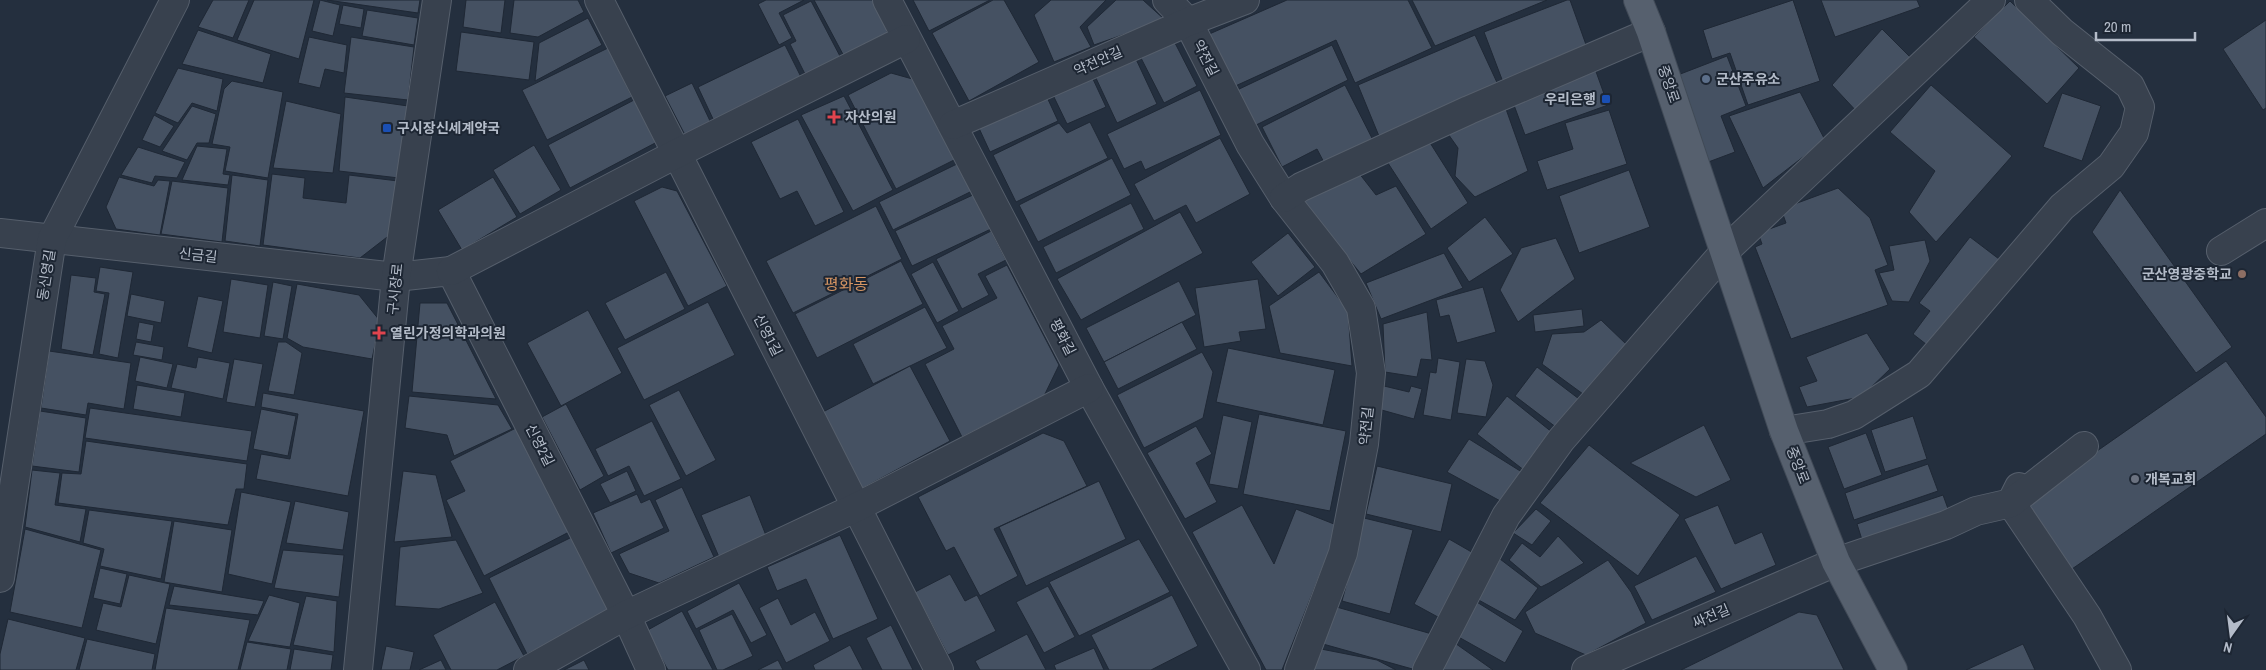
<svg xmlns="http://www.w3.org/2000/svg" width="2266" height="670" viewBox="0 0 2266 670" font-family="'Archivo Narrow','Noto Sans KR',sans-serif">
<rect width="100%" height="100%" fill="#242f3e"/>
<g fill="#455162" stroke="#1f2835">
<polygon points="213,0 249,0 233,38 198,27"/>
<polygon points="254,0 314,0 299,59 237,40"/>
<polygon points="320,0 340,5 333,36 312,31"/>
<polygon points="327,0 420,0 418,13"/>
<polygon points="466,0 505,0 501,33 463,27"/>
<polygon points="514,0 578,0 584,12 538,37 510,33"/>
<polygon points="766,0 804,0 779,13 792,38 779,45 758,4"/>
<polygon points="814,0 879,0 891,23 883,40 846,60"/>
<polygon points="913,0 990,0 929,31"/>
<polygon points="993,0 1004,0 1039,62 969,101 932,33"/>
<polygon points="1051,0 1106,0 1080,27 1091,47 1054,62 1034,15"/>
<polygon points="1116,0 1143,0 1165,20 1094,45 1087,27"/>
<polygon points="1287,0 1408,0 1432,48 1355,83 1336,40 1231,88 1207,35"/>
<polygon points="1412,0 1547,0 1435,46"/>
<polygon points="1567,0 1570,0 1589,53 1506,90 1484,32"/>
<polygon points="1793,0 1820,81 1748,105 1730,53 1712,59 1703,30"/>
<polygon points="1821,0 1917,0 1920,7 1835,37"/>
<polygon points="811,1 842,60 807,78 790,44 796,41 783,15"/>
<polygon points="2010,1 2079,68 2047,104 1974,37"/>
<polygon points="343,5 364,9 361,28 339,24"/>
<polygon points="367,10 418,18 414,45 362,36"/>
<polygon points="588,18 602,45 535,81 539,43"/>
<polygon points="2266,20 2266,108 2263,110 2223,49"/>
<polygon points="1882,29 1913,60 1859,114 1832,85"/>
<polygon points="198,30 271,54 263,83 182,64"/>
<polygon points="461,32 534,42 529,80 456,71"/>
<polygon points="1475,35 1500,89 1381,141 1358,85"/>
<polygon points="309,37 347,45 344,73 325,69 320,88 298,83"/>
<polygon points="351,37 414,47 408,100 344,93"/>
<polygon points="1174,41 1197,86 1164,103 1141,58"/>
<polygon points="785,45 803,81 714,121 698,87"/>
<polygon points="1332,45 1348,80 1252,127 1235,91"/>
<polygon points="608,48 632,97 547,140 522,90"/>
<polygon points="1727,56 1746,106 1721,116 1735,152 1703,164 1670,78"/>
<polygon points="1135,57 1157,104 1117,123 1095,76"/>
<polygon points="1594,66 1608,105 1525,135 1511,97"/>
<polygon points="178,68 223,79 217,111 192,103 178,123 155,113"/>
<polygon points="891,73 916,80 956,159 896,189 848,95"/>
<polygon points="1092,77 1106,107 1067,124 1053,95"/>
<polygon points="232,81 283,92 268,178 225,171 230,147 212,144 224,89"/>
<polygon points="692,83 711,123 685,135 665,96"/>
<polygon points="1345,85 1377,148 1329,172 1317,149 1282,167 1262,127"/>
<polygon points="1931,85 2012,156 1936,242 1909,212 1935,171 1890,132"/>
<polygon points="1200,90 1221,135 1145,170 1141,161 1124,169 1107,134"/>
<polygon points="1800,92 1825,140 1763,188 1729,116"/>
<polygon points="2062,93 2101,106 2082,161 2043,147"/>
<polygon points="1046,95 1058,121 990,152 978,126"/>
<polygon points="844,96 893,190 853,211 801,115"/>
<polygon points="345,97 408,106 399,178 339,171"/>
<polygon points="634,100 657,142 570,188 548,145"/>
<polygon points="286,101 341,114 333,173 273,168"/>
<polygon points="192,106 216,114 209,143 197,143 187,160 162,151"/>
<polygon points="1506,109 1528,171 1475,197 1455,176 1458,148 1446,131"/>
<polygon points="1609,110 1627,164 1547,190 1537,161 1573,149 1565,123"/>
<polygon points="154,115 174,126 160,147 142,140"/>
<polygon points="798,119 844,212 815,226 797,191 780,199 751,142"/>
<polygon points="1090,122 1108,158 1016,202 993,155 1059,123 1067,133"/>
<polygon points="1220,138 1250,194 1196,223 1186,205 1154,221 1134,184"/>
<polygon points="1427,138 1468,203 1431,229 1384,157"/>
<polygon points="534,145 561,190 520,214 493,170"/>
<polygon points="197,146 227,149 223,174 230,175 228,185 182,180"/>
<polygon points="138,147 185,162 177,178 155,176 152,183 121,175"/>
<polygon points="1112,158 1131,195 1038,242 1019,205"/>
<polygon points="959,163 972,191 893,230 879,202"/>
<polygon points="1355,168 1376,195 1396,186 1426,234 1361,274 1301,200"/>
<polygon points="1629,170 1650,227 1579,253 1559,196"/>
<polygon points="272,174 305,178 303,198 346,203 349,175 398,181 391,234 360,258 263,245"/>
<polygon points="232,175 268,180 260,246 225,241"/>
<polygon points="119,177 154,186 158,180 170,181 160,235 116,229 106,207"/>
<polygon points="493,177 517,217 462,250 438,210"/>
<polygon points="172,181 228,188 222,242 161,234"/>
<polygon points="662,187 677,191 727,286 688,306 634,201"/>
<polygon points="1838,188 1870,218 1888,265 1875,270 1888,305 1791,339 1755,247 1762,244 1758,233 1786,223 1781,209"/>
<polygon points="2120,190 2232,347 2196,373 2092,232"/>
<polygon points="975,194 991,229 912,266 895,231"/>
<polygon points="1131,203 1144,229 1056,273 1043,247"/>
<polygon points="876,206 902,259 793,313 766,261"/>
<polygon points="1180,212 1203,253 1081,320 1057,279"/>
<polygon points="1485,217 1513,254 1469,282 1447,248"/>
<polygon points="991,231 1006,260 978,274 989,295 962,309 936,259"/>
<polygon points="1288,233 1315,267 1278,296 1251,262"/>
<polygon points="1970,237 1999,259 1931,348 1913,334 1930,311 1919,303"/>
<polygon points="1556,238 1575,279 1518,322 1500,290 1521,248"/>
<polygon points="1925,240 1930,261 1909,302 1892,301 1879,273 1894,270 1889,246"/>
<polygon points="1444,253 1463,288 1381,319 1366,283"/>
<polygon points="901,261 923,304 817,358 795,314"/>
<polygon points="933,262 959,311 937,323 911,274"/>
<polygon points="1007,265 1059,365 1044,396 962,437 925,364 954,349 942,326 997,298 985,276"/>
<polygon points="100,267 133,272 118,358 99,354 109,293 96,291"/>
<polygon points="666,272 685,309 625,340 605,303"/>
<polygon points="1319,272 1348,311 1352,366 1280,353 1269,306"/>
<polygon points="71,275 96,278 94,292 105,294 93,355 61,349"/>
<polygon points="231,279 268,285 260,338 223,332"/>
<polygon points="1258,279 1266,329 1239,332 1241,341 1204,347 1195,288"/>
<polygon points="1179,281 1196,315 1104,362 1086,328"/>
<polygon points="273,282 292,286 283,339 264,336"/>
<polygon points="297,284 359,295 380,321 372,359 303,347 287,338"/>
<polygon points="1483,287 1496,332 1457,343 1449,315 1440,317 1436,300"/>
<polygon points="131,294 165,301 161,323 127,316"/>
<polygon points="198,296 223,301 212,353 187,347"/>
<polygon points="708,302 735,355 644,400 617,348"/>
<polygon points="420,303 447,303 496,399 412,392"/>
<polygon points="925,307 947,348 873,384 853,344"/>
<polygon points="1582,309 1584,326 1535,332 1533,315"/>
<polygon points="588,310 622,373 561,406 527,343"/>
<polygon points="1427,312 1432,360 1421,359 1417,377 1385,372 1383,324"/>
<polygon points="1601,320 1626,344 1583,394 1542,364 1552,334 1584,332"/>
<polygon points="139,322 154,325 151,342 136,339"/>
<polygon points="1182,322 1197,349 1118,389 1104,362"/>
<polygon points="1867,333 1890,369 1861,397 1807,407 1799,387 1817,381 1806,357"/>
<polygon points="136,342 164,347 162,360 133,355"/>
<polygon points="278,342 286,342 302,353 294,395 268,391"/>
<polygon points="1228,348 1335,370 1323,425 1216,402"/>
<polygon points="49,351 131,363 124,409 88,403 86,415 41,408"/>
<polygon points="1202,352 1213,372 1203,418 1144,448 1117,395"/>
<polygon points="140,357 173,364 167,388 135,381"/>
<polygon points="198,357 230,363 223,399 171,388 177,364 196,368"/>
<polygon points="1438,358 1460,362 1451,420 1423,415 1430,372 1436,373"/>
<polygon points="234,359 263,364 255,407 226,402"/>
<polygon points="1466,359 1485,361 1493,385 1486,417 1457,413"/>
<polygon points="2226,361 2266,417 2266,434 2072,569 2024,502"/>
<polygon points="910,366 950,441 861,489 821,413"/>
<polygon points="1537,367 1583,402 1561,431 1515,396"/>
<polygon points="137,385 185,393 181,417 133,409"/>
<polygon points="1384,386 1409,392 1411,386 1422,389 1414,419 1378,409"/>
<polygon points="679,390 716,460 686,476 649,405"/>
<polygon points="263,393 364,411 348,496 256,479 261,454 290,459 298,414 261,407"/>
<polygon points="409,396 498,405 512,429 454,456 447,435 405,428"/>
<polygon points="1507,396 1558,437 1529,474 1477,434"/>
<polygon points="566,404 604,476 580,490 542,417"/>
<polygon points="90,408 252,431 247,461 85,438"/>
<polygon points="261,409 296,416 288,456 253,449"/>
<polygon points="40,411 86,418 79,472 32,466"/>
<polygon points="1259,414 1346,431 1330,511 1243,494"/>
<polygon points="1223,415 1252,422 1238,489 1209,484"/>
<polygon points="1913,416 1927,459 1885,472 1871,430"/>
<polygon points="652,421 681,479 644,496 629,466 608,476 595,449"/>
<polygon points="1704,425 1731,480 1696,497 1630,463"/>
<polygon points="1196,426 1212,454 1196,463 1217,502 1185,519 1147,453"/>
<polygon points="516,428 569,532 484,576 446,500 465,491 450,461"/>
<polygon points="1043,433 1064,441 1087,486 994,529 1018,576 980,596 954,547 946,551 918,497"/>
<polygon points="1866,433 1882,475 1844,489 1828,447"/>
<polygon points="1469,439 1525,474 1504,503 1447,472"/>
<polygon points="86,441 247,464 244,489 236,489 228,525 58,503 62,473 81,474"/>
<polygon points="1589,445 1680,515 1638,576 1540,503"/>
<polygon points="1928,464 1938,491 1854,520 1845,493"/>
<polygon points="1377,466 1452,484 1441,532 1366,514"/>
<polygon points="32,470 60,473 55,505 86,509 80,542 25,527"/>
<polygon points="403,471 436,475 452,537 394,542"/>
<polygon points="627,471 636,491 610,503 600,484"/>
<polygon points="1099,481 1126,539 1026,586 999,527"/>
<polygon points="682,487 714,557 659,583 629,573 619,554 669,531 655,500"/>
<polygon points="241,492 291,502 272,584 228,574"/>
<polygon points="637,494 641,503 650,499 664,528 611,553 593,513"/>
<polygon points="750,495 767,538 719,557 701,515"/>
<polygon points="1943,495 1951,517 1864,546 1857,524"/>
<polygon points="295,501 349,512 343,550 286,543"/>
<polygon points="1242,505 1274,564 1296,509 1339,526 1282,670 1266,670 1192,532"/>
<polygon points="1718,505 1735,544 1762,532 1776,565 1721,589 1684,519"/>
<polygon points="1536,509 1551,521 1532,545 1513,533"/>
<polygon points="89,510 172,521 161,579 100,566 104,549 83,543"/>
<polygon points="1364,518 1413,530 1390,614 1342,601"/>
<polygon points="174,521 232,530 222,592 164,582"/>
<polygon points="25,529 101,550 82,628 10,612"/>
<polygon points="840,535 878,619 833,639 806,579 777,591 767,567"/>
<polygon points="1558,536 1584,563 1549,583 1541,587 1509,560 1522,543 1540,557"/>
<polygon points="572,537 610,612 527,654 489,578"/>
<polygon points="1139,539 1170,592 1079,636 1049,582"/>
<polygon points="1449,539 1482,558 1447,622 1414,604"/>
<polygon points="456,540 483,593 439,609 395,606 400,547"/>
<polygon points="283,550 344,555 339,597 274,588"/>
<polygon points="1696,556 1716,592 1652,620 1634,586"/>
<polygon points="1500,559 1538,588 1515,620 1475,598"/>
<polygon points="1608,560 1631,592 1646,623 1586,655 1535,633 1525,612"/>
<polygon points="100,568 127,574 120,604 93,598"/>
<polygon points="950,574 965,601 977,595 996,631 948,655 915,592"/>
<polygon points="129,575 170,584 156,644 96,630 103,603 121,607"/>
<polygon points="739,583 767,635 751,643 733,610 696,629 687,611"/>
<polygon points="174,586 264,601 258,615 169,605"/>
<polygon points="1048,586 1075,637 1044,653 1016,602"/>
<polygon points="269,595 300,603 290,647 248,641"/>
<polygon points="1172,595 1198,646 1151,670 1109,670 1091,635"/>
<polygon points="306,596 337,601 334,652 293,645"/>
<polygon points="778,598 791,625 815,612 830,641 786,663 759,608"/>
<polygon points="1472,599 1523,631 1505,663 1455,635"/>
<polygon points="495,602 524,656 497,670 451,670 433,635"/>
<polygon points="1333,606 1432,634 1416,670 1323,644"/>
<polygon points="166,608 250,620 238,670 155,670"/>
<polygon points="682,611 713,670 668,670 646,631"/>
<polygon points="1799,612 1817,615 1844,670 1681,670"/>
<polygon points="732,614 753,656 723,670 717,670 699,630"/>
<polygon points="8,619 85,638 76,670 0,670 0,654"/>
<polygon points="891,625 913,670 882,670 866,638"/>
<polygon points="1027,634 1046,670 980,670 975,661"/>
<polygon points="87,639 155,654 152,670 79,670"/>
<polygon points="1452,641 1493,670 1435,670"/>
<polygon points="247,642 291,649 287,670 240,670"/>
<polygon points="2023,644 2035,670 1966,670"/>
<polygon points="850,645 863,670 815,670 813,665"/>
<polygon points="386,646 414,652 410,670 381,670"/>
<polygon points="1094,648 1104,670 1056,670 1054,665"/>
<polygon points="294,649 333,655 331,670 290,670"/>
<polygon points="1321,649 1377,660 1396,670 1313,670"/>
<polygon points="441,660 446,670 419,670"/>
<polygon points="584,660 589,670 564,670"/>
<polygon points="778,660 783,670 758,670"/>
</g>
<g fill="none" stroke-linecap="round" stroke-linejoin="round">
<defs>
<g id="minor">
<polyline points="599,0 939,670"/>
<polyline points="887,0 1089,388 1246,670"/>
<polyline points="1167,0 1188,22 1250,144 1284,198 1335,263 1361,308 1371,373 1364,444 1343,553 1299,670"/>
<polyline points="953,125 1188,22 1245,0"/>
<polyline points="1284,198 1301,187 1469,110 1651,32"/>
<polyline points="0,233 396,277 451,271 626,615 651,670"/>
<polyline points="2221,251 2266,223"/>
<polyline points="451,271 676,154 906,39"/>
<polyline points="1784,431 1828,424 1854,415 1919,374 2062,207 2111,166 2134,133 2140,107 2130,86 2062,32 2029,0"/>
<polyline points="2019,487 2011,503 2087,616 2117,670"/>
<polyline points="0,578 52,239 175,0"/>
<polyline points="358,670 396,277 437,0"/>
<polyline points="528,670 626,615 855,508 1089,388"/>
<polyline points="1427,670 1506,516 1561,440 1726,250 1991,0"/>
<polyline points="1586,670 1836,562 1946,525 1976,511 2011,503 2084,446"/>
</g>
<polyline id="major" points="1638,0 1651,32 1784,431 1836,562 1893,670"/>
</defs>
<use href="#minor" stroke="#565f6c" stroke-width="30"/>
<use href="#major" stroke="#414a57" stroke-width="30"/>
<use href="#minor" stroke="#38414e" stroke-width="28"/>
<use href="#major" stroke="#56606e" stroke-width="28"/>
</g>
<circle fill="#5c6f8a" stroke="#1d2633" stroke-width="2" cx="1706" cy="79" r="5"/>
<g fill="#1a4fb4" stroke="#1d2633" stroke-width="2">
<rect x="1601" y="94" width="10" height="10" rx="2.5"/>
<rect x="382" y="123" width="10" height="10" rx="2.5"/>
</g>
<g fill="#e0444e" stroke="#1d2633" stroke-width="2">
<path d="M831.5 109.5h5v5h5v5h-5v5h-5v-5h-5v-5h5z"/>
<path d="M376.5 325.5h5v5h5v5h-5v5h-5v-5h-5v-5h5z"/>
</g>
<circle fill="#8d6e63" stroke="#1d2633" stroke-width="2" cx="2242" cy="274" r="5"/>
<circle fill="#6b7280" stroke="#1d2633" stroke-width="2" cx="2135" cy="479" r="5"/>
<g text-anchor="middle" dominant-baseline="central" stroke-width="4" stroke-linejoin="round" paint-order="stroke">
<g font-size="14" fill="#b4bcc9" stroke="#1d2633">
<text transform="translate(1206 58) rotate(63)">약전길</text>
<text transform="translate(1098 61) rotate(-24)">약전안길</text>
<text transform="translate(1669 84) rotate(71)">중앙로</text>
<text transform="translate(198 255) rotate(6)">신금길</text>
<text transform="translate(46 275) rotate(-81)">동신영길</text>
<text transform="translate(395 289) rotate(-84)">구시장로</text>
<text transform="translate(768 335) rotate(63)">신영1길</text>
<text transform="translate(1063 337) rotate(63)">평화길</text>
<text transform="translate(1366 426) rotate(-84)">약전길</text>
<text transform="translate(540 445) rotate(63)">신영2길</text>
<text transform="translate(1798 465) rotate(69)">중앙로</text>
<text transform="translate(1711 616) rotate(-23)">싸전길</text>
</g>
<g font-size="14" font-weight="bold" fill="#b4bcc9" stroke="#1d2633" text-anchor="start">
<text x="1716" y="79">군산주유소</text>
<text x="1596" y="99" text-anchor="end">우리은행</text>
<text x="845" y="117">자산의원</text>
<text x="397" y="128">구시장신세계약국</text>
<text x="2232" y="274" text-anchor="end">군산영광중학교</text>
<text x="390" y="333">열린가정의학과의원</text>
<text x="2145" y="479">개복교회</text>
</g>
<g font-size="16" fill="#d59563" stroke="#1d2633">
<text x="846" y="284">평화동</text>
</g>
</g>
<g transform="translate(2231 635) rotate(194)" stroke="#1d2633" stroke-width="4" paint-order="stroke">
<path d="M0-4L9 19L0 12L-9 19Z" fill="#b4bcc9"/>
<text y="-8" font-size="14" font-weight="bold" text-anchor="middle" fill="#b4bcc9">N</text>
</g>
<path d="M2096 32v8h99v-8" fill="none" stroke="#b4bcc9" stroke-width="2.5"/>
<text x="2104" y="32" font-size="15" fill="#b4bcc9" stroke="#1d2633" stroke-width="4" paint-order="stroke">20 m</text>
</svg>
